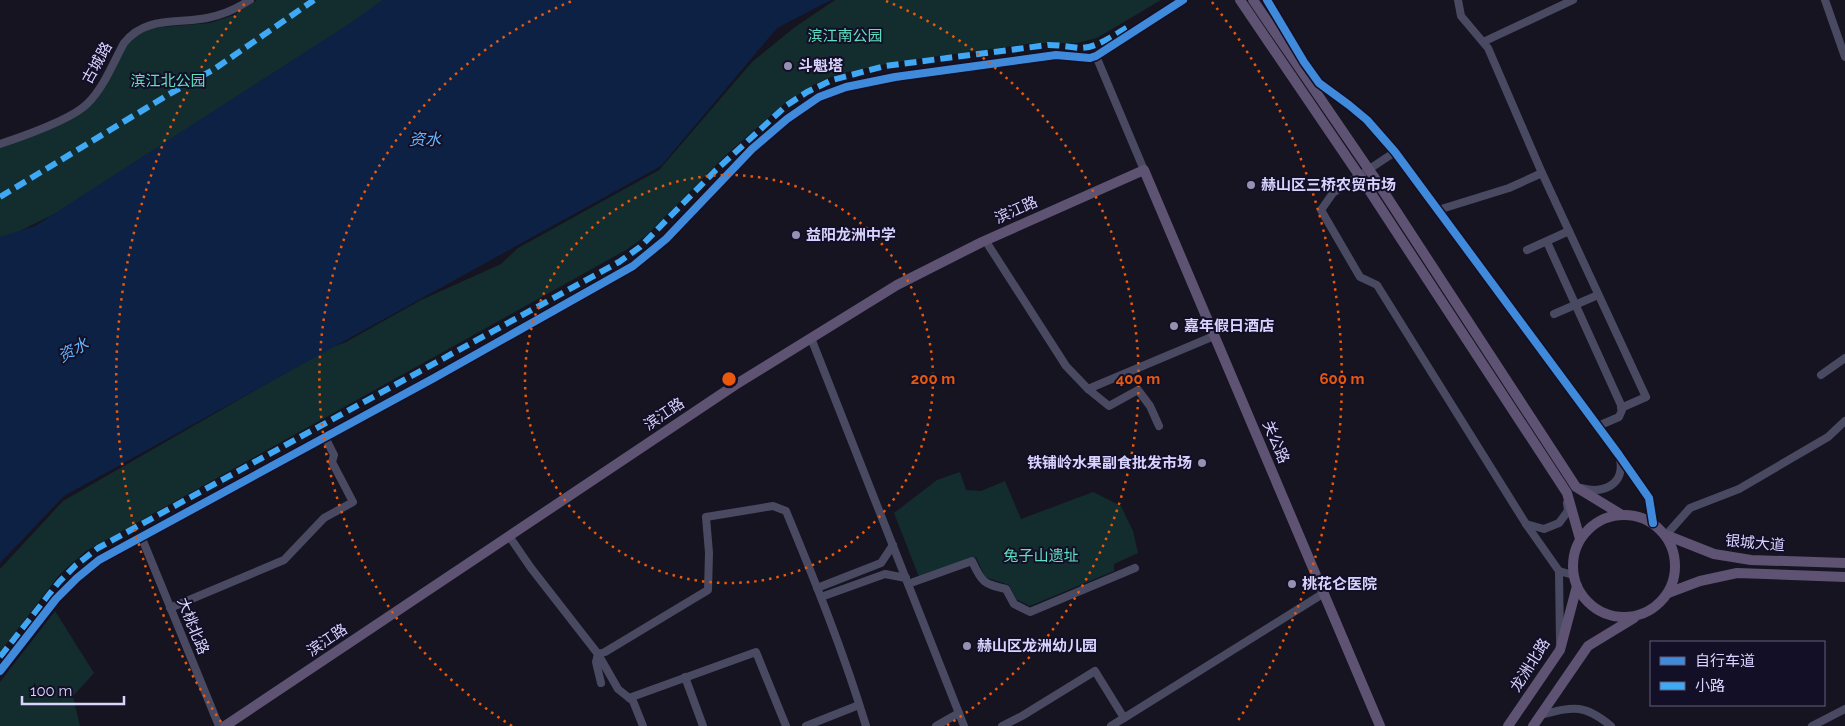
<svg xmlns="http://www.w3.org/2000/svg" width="1845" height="726" viewBox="0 0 1845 726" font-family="Raleway,'Noto Sans SC',sans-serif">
<rect width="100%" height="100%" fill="#161421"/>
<g fill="#132c2d">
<polygon points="257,0 385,0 345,33 68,207 10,236 0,240 0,148 85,110 131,38 150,28 210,23 234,15"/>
<polygon points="835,0 1161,0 1097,38 1077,43 1035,43 896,62 838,74 813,85 784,104 726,155 646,236 626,250 86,551 60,574 0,652 0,569 63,501 325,350 346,342 421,300 501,264 518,248 659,170 752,62 795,27"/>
<polygon points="960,472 966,490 981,491 1005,481 1021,519 1093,492 1121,506 1133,531 1138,553 1114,564 1114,571 1030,606 1016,599 1009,585 985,577 976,557 919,577 894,513 937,480"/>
<polygon points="55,611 94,673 73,696 80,726 0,726 0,682"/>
</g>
<polygon fill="#0d2144" points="382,0 831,0 777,28 661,166 64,496 0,563 0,237 35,226 352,22"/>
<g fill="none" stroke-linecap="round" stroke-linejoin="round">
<g stroke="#4a4962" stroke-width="8">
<polyline points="1267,0 1304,62 1319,83 1349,105 1367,120 1395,152 1619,455 1649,498 1653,523"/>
<polyline points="1458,0 1461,16 1488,48 1542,173 1646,397 1621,408"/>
<polyline points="1825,0 1845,57"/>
<polyline points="1483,42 1573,0"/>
<polyline points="1096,56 1144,170"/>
<path d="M0,144C21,137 73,119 88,103C104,87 113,63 124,43C146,16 176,24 207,18C222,15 238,8 250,0"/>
<polyline points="1395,152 1333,193 1321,210 1360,277 1377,285 1526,524 1559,571 1573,575"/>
<polyline points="1438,210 1509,188 1542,173"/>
<polyline points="985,240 1066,366 1088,389 1109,406 1138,390 1150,406 1159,426"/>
<polyline points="1547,242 1621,405 1622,410 1619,417 1598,426"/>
<polyline points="1527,250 1569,231"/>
<polyline points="1554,314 1598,295"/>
<polyline points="811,338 964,726"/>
<polyline points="1821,375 1845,358"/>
<polyline points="1088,389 1214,336"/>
<path d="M1582,488C1603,494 1625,485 1620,459"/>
<polyline points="1526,524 1544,529 1559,523 1568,511 1567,503"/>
<polyline points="1666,535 1690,508 1739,489 1828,437 1845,421"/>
<polyline points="141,536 219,726"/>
<polyline points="509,536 531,568 598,654 618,689 633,701 643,726"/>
<polyline points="1559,571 1560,642"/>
<path d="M908,584L972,561C982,583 984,584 1006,589L1014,604L1030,612L1135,568"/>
<polyline points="817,588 881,563 893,545"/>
<polyline points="821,597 885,574 906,578"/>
<polyline points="170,608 284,560 324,518 353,502 332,462 334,455 325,437"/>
<polyline points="0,671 56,599 77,578 99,560 434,378 633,266 666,239 752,149 787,119 819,97 846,87 895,77 1056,55 1090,58 1096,56 1183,0"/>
<polyline points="685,677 703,726"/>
<path d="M601,683L596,662L598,654L605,652L708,590L709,553L706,517L773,506L786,511C815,581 844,653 866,726"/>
<polyline points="629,698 756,652 786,726"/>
<path d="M1540,715C1573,707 1583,703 1611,726"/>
<polyline points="1124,718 1324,593"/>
<polyline points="806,726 859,705"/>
<polyline points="936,726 959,713"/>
<polyline points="1002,726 1022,716 1095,671 1124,718 1111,726"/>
<polyline points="1812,726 1845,709"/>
</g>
<g stroke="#5e5373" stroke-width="10">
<polyline points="1374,177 1576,487 1622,515"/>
<polyline points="1365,184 1567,493 1580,539"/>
<circle cx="1624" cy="566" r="51"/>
<polyline points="1666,535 1714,554 1751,560 1845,563"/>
<polyline points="1668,593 1700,581 1737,573 1845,577"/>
<polyline points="225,726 735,385 897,285 982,242 1144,170 1380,726"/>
<polyline points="1508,726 1560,650 1577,586"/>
<polyline points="1533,726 1588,646 1634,618"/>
</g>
<g stroke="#5e5373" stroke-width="10">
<polyline points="1240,0 1365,184"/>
<polyline points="1253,0 1374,177"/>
</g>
<g stroke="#3fa9f5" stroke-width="6" stroke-dasharray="12 6" stroke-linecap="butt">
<polyline points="0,197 171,93 213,70 314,0"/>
<path d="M0,657L59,582L76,565L98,548L619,262L640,247L716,170L787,105L807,92L832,80L885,66L1048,45C1059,45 1070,47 1080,48C1097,48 1114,35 1128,27"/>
</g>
<defs>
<g id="cycleway">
<polyline points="1267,0 1304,62 1319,83 1349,105 1367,120 1395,152 1619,455 1649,498 1653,523"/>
<polyline points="0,671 56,599 77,578 99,560 434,378 633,266 666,239 752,149 787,119 819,97 846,87 895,77 1056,55 1090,58 1096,56 1183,0"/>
</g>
</defs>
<use href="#cycleway" stroke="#130f26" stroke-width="11"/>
<use href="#cycleway" stroke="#408adc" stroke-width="8"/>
</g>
<g fill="none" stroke="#e8590c" stroke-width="2.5" stroke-dasharray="2.5 5">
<circle cx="729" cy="379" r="204"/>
<path d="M512 726A409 409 0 0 1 572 1M886 1A409 409 0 0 1 946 726"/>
<path d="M221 722A613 613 0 0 1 246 2M1212 2A613 613 0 0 1 1237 722"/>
</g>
<g fill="#9591b1" stroke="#130f26" stroke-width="2">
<circle cx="788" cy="66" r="5"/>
<circle cx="1251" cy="185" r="5"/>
<circle cx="796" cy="235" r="5"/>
<circle cx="1174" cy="326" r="5"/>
<circle cx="1202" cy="463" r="5"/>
<circle cx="1292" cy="584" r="5"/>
<circle cx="967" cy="646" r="5"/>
</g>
<g text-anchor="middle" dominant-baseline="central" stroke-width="4" stroke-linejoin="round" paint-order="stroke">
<g font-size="15" fill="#5fe0c0" stroke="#130f26">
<text x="845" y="36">滨江南公园</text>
<text x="168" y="81">滨江北公园</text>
<text x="1041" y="556">兔子山遗址</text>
</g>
<g font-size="15" fill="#d9d4ff" stroke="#130f26">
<text transform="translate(97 63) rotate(-61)">古城路</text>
<text transform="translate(1016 210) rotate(-24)">滨江路</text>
<text transform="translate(664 414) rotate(-34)">滨江路</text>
<text transform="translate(1276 442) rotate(67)">关公路</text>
<text transform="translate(1755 543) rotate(5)">银城大道</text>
<text transform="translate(193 626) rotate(68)">大桃北路</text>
<text transform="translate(327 640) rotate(-34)">滨江路</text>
<text transform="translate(1530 665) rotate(-58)">龙洲北路</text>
</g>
<g font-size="15" font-weight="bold" fill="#d9d4ff" stroke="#130f26" text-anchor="start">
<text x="798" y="66">斗魁塔</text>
<text x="1261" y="185">赫山区三桥农贸市场</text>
<text x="806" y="235">益阳龙洲中学</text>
<text x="1184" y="326">嘉年假日酒店</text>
<text x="1192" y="463" text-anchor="end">铁铺岭水果副食批发市场</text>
<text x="1302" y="584">桃花仑医院</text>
<text x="977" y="646">赫山区龙洲幼儿园</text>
</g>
<g font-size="16" font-style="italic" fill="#62b6ff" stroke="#130f26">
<text x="425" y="139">资水</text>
<text transform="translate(73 350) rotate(-29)">资水</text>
</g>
</g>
<circle cx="729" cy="379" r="8" fill="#e8590c" stroke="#130f26" stroke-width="2.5"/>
<g font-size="15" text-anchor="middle" font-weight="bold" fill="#e8590c" stroke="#130f26" stroke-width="4" stroke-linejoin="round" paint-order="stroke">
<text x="933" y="384">200 m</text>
<text x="1138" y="384">400 m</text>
<text x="1342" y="384">600 m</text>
</g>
<rect x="1650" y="641" width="175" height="65" fill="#130f26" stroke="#625e7d"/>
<rect x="1660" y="657" width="25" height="8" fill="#408adc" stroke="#625e7d"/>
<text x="1695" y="666" font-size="15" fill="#d9d4ff">自行车道</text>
<rect x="1660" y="682" width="25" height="8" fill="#3fa9f5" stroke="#625e7d"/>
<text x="1695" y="691" font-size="15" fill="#d9d4ff">小路</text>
<path d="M22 696v8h102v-8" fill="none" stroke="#d9d4ff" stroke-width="2.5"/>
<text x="30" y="696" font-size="15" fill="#d9d4ff" stroke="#130f26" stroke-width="4" paint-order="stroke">100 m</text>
</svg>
